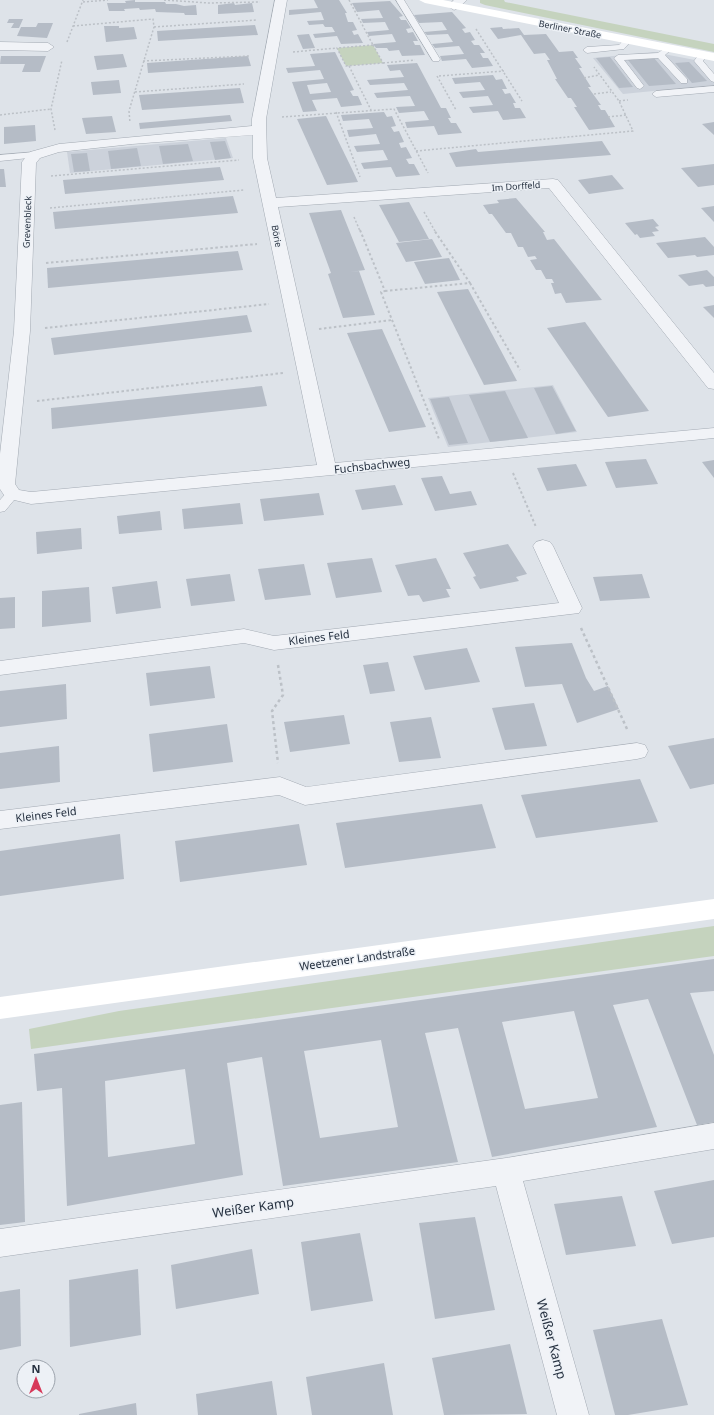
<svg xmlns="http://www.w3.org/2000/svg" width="714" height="1415" viewBox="0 0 714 1415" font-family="'Noto Sans',sans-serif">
<rect width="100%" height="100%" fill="#dee3e9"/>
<g fill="#ccd2db">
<polygon points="653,52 695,60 714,79 714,85 623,94 593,58"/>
<polygon points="226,138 233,158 70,173 67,152"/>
<polygon points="553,385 577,432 448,447 428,398"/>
</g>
<g fill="#c5d3be">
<polygon points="480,0 504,0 505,2 714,44 714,52 485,5 480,3"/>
<polygon points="373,45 383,63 346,66 337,48"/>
<polygon points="714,926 714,956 31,1049 29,1029 119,1011"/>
</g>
<g fill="#b5bcc6" fill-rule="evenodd">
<polygon points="135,0 135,2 165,2 166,4 176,4 184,6 196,5 197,15 185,15 184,13 156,12 155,9 140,10 139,8 124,9 125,11 109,11 107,3 126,3 125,1"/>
<polygon points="314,0 339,0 347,13 345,13 348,22 353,22 357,30 352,31 354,35 358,34 363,43 341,44 337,36 315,38 313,34 335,32 332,27 325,27 323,24 309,25 307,21 324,20 321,12 289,15 289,10 318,8"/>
<polygon points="390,1 403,16 399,17 401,20 406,20 411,28 406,29 408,33 413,32 418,41 413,41 415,45 420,45 425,55 402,56 399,50 389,51 387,48 376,48 373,44 396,42 392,34 369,36 367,32 389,30 385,22 363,23 361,19 383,18 379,10 357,12 352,3"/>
<polygon points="234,3 235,5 252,3 254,12 218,14 218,5"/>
<polygon points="452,12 466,28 462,29 465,33 470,32 475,40 471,41 474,45 479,45 485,53 480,53 483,58 488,58 493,66 472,68 466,59 442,61 440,56 464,54 459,46 435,48 432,44 453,42 448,34 427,35 424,32 447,30 442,22 419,23 414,15"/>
<polygon points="9,19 23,19 19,28 11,28 14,23 7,23"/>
<polygon points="38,23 53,23 47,38 17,36 21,27 36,27"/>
<polygon points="255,25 258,35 158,41 157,31"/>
<polygon points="104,26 119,26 119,28 134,27 137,39 106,42"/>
<polygon points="502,27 503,29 519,28 524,35 546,34 559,52 573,51 578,58 575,58 582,68 579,68 591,87 588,87 601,105 598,105 601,110 605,110 615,127 589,130 574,107 577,107 571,98 568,98 555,79 557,79 547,60 550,60 545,53 534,54 521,35 498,39 490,28"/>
<polygon points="309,34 315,48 303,49 297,35"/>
<path d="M335,52L354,90L350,91L353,96H358L362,105L341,107L337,98L312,100L317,111L303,112L292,82L324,79L320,70L288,73L286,68L315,66L310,54ZM327,83L331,92L310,94L307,85Z"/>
<polygon points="123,54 127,67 97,70 94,56"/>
<polygon points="1,56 46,56 40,72 22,72 25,64 0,64"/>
<polygon points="248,56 251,66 148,73 147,63"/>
<polygon points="610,57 633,87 619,88 596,58"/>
<polygon points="654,58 676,84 649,86 628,60"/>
<polygon points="689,62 707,81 692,83 675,63"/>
<polygon points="417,63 441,108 446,108 451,118 448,118 451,123 456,123 462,133 438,135 434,126 407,128 405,122 429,120 424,111 399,113 396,107 415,106 410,96 377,98 374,93 408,90 404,83 370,85 367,80 404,77 400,70 390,71 387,65"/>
<polygon points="493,75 496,80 502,79 507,89 502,89 505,94 510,93 516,103 513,103 515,108 520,108 526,118 503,120 498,111 473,113 469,107 493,105 488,96 463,98 459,92 485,90 480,82 455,84 452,78"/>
<polygon points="119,80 121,93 93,95 91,82"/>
<polygon points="240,88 244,103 142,110 139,95"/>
<polygon points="384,112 387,117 392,116 396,126 391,127 394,132 399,131 404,142 399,143 401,148 406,147 412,158 406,159 409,164 414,164 420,175 396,177 391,167 364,169 361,163 388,160 383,150 357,152 354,146 380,144 376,134 349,137 347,130 373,128 369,119 343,121 341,115"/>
<polygon points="230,115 232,121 140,129 139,123"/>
<polygon points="112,116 116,132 86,134 82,118"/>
<polygon points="326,116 352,169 358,182 327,185 297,119"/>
<polygon points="714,122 714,135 702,124"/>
<polygon points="35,125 36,141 4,144 4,127"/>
<polygon points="225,141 231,158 215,160 210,142"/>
<polygon points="602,141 611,155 456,167 449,153 476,149 478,152"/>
<polygon points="188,144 193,161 163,164 159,146"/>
<polygon points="137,148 141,166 111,169 108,151"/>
<polygon points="87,153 90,171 74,172 71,154"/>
<polygon points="714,164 714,185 698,187 681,168"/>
<polygon points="220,167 224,180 65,194 63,180"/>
<polygon points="0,169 4,169 6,187 0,187"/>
<polygon points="612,175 624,189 589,194 578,180"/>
<polygon points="233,196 238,213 55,229 53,212"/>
<polygon points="516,198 545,232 543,232 547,240 554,239 602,300 566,303 561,293 555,294 551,283 554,283 552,279 546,279 541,270 536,270 530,260 537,259 535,256 528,257 523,247 518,247 511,233 506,233 492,214 489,214 483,205 499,203 497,200"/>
<polygon points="409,202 429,239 399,242 379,205"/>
<polygon points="714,206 714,222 701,208"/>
<polygon points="341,210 365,270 350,272 359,271 375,315 343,318 328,274 331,273 309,213"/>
<polygon points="653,219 659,226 655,227 659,231 652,232 655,236 640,238 637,234 635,235 625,223"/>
<polygon points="705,237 714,247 714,255 697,257 695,255 668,258 656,243"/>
<polygon points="432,239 442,257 406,262 396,243"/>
<polygon points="238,251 243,270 48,288 47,268"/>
<polygon points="449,258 460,280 425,284 414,262"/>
<polygon points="707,270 714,277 714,286 706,287 703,284 689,286 678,275"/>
<polygon points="468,289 517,381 484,385 437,292"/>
<polygon points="714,305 714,318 703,307"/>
<polygon points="247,315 252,332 54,355 51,338"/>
<polygon points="585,322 649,411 608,417 547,328"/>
<polygon points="382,329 395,358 426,427 389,432 347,333"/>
<polygon points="262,386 267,406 52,429 51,408"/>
<polygon points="552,386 576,431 556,434 534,388"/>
<polygon points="505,391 528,438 490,442 469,395"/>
<polygon points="449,397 468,443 449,445 430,399"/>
<polygon points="646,459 658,484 616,488 605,462"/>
<polygon points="714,460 714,478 702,462"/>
<polygon points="576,464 587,486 547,491 537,468"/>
<polygon points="442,476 450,494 471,491 477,505 435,511 421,478"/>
<polygon points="395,485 403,505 362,510 355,490"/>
<polygon points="319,493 324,515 264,521 260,499"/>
<polygon points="240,503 243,524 184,529 182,509"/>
<polygon points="160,511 162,530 119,534 117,516"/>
<polygon points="81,528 82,549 37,554 36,532"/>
<polygon points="508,544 527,574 516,577 519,581 480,589 473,577 476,576 463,553"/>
<polygon points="372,558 382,592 336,598 327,563"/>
<polygon points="436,558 451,589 446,589 450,597 423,602 419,595 408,596 395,565"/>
<polygon points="304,564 311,595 265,600 258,569"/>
<polygon points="230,574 235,601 191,606 186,579"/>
<polygon points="642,574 650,598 600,601 593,577"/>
<polygon points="157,581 161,608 116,614 112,587"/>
<polygon points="89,587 91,622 42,627 42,591"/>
<polygon points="15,597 15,628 0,629 0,598"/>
<polygon points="572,643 586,678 594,691 608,686 619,709 577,723 562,684 525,687 515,647"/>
<polygon points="467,648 480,682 425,690 413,656"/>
<polygon points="388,662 395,691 370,694 363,665"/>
<polygon points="210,666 215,698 150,706 146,673"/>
<polygon points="66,684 67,719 0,727 0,691"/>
<polygon points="534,703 547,746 505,750 492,708"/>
<polygon points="344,715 350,744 290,752 284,722"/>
<polygon points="431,717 441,758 399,762 390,722"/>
<polygon points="227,724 233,762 153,772 149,734"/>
<polygon points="714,738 714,784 690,789 668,746"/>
<polygon points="59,746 60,782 0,789 0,753"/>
<polygon points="640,779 658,822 536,838 521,795"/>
<polygon points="482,804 496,848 345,868 336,823"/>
<polygon points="299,824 307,865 180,882 175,841"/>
<polygon points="120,834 124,879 0,896 0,851"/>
<path d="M714,959V991L690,993L714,1055V1122L697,1125L648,999L613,1005L657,1127L492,1157L458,1028L425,1033L458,1162L283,1186L262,1057L227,1063L243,1175L67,1206L62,1088L37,1091L34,1054ZM574,1011L598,1098L525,1109L502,1022ZM381,1040L398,1127L320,1138L304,1051ZM185,1069L195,1144L108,1157L105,1081Z"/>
<polygon points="22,1102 25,1222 0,1225 0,1105"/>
<polygon points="714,1180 714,1237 672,1244 654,1191"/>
<polygon points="622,1196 636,1246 566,1255 554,1204"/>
<polygon points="475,1217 495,1310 435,1319 419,1223"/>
<polygon points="360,1233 373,1301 311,1311 301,1242"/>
<polygon points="252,1249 259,1294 176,1309 171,1265"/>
<polygon points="138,1269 141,1335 70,1347 69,1280"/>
<polygon points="20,1289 21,1346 0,1350 0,1292"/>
<polygon points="662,1319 688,1405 628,1415 615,1415 593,1330"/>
<polygon points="510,1344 527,1414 444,1415 432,1358"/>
<polygon points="384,1363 393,1415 312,1415 306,1377"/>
<polygon points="272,1381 277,1415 198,1415 196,1394"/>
<polygon points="136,1403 137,1415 79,1415 79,1414"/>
</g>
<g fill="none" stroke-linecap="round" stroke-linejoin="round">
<defs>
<g id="lane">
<polygon points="396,0 404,0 440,59 439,61 433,61"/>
<polygon points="625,38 628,38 632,40 624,49 587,53 583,50 587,47 619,45"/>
<polygon points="668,46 672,49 665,55 687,79 687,83 681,83 658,58 624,60 644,86 640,89 637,88 614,58 618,55 658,53"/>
<polygon points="703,52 707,55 703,61 714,74 714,82 711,81 694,61 700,53"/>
<polygon points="714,86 714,92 656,97 652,94 656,91"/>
<polygon points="35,152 40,155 38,157 0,161 0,155"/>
<polygon points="13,490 19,494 5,511 0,512 0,500 8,491"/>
</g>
<g id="street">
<path d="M275,0H287L266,119L267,158L276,198L553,179L558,180L714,373V389L708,388L549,188L278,207L335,463L714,428V438L31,504L6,498L0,489V454L14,331L22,162L30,152L59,144L252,126V119ZM253,135V158L317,465L31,492L19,490L15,484L30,331L36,163L40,158L59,152L132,144Z"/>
<polygon points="454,0 467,0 458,8 454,10 448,6"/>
<polygon points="0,42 48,43 54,47 48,51 0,50"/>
<polygon points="543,540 550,542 553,546 582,608 579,613 274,650 244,643 0,675 0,661 244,629 274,636 559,603 533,546 536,542"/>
<polygon points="637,743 645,745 648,751 645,757 637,759 305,805 279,795 0,829 0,811 280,777 306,787"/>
<polygon points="714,1123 714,1149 523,1181 589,1415 557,1415 496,1186 0,1257 0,1229 506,1158"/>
</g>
</defs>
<use href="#lane" stroke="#a3aab3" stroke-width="1"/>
<use href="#street" stroke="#a3aab3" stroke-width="1"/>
<g stroke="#bcc1c7" stroke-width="1.5" stroke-dasharray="2 2" stroke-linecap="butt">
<polyline points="164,0 209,3 260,2"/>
<polyline points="349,0 373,45"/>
<polyline points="83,2 108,0"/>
<polyline points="73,26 153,19 154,27 129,111 130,123"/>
<polyline points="154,27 257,20"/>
<polyline points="476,29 522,101"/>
<polyline points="67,42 83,0"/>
<polygon points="373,45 383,63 346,66 337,48"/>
<polyline points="293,52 337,48"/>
<polyline points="143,61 249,56"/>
<polyline points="383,63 415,60"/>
<polyline points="349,66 371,110"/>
<polyline points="437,76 456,110"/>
<polyline points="439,76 504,71"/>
<polyline points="584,78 599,75"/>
<polyline points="135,92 244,84"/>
<polyline points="594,94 611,92"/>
<polyline points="619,101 628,100"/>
<polyline points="336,112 360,177"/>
<polyline points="0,115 51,109"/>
<polyline points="282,117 394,109 428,173"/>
<polyline points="608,117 626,115"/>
<polyline points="55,130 51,109 62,60"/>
<polyline points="416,151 633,131 619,101 594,67"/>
<polyline points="51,176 239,160"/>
<polyline points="50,208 244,190"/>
<polyline points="424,212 435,231"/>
<polyline points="354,217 360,231"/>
</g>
<g stroke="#bcc1c7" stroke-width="2" stroke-dasharray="2.5 2.5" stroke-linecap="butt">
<polyline points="360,230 385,291 381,292 439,439"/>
<polyline points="46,263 257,244"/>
<polyline points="470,283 520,370"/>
<polyline points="385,291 470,283 434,230"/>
<polyline points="45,328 269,304"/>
<polyline points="319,329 392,320"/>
<polyline points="37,401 283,373"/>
<polyline points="513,473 536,527"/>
</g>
<g stroke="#bcc1c7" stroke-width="2.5" stroke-dasharray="3 3" stroke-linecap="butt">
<polyline points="581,628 627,729"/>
<polyline points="278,665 283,695 272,711 278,763"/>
</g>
<use href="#lane" fill="#f1f3f7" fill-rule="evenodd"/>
<use href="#street" fill="#f1f3f7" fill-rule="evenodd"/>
<g fill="#fff" fill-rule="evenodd">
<polygon points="419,0 443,0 714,53 714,61 425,3"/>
<polygon points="714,899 714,919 0,1019 0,997"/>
</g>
</g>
<g text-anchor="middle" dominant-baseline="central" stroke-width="3" stroke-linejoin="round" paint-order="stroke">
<g font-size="9" fill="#263140" stroke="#edf1f6">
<text transform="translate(570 29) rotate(11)">Berliner Straße</text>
<text transform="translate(516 186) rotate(-4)">Im Dorffeld</text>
<text transform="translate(27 222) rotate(-88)">Grevenbleck</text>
<text transform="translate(277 236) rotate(79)">Börie</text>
</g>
<g font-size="11" fill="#263140" stroke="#edf1f6">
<text transform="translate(372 465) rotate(-6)">Fuchsbachweg</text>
<text transform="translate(319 637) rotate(-7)">Kleines Feld</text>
<text transform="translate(46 814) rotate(-7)">Kleines Feld</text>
<text transform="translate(357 958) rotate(-8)">Weetzener Landstraße</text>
</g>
<g font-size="13" fill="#263140" stroke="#edf1f6">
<text transform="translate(253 1207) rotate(-8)">Weißer Kamp</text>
<text transform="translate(552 1339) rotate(75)">Weißer Kamp</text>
</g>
</g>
<g transform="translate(36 1379)"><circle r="19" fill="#edf1f6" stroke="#9da4ad"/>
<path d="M0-3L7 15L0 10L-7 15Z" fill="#d7395a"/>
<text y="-6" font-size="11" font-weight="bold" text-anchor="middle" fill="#263140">N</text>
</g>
</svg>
